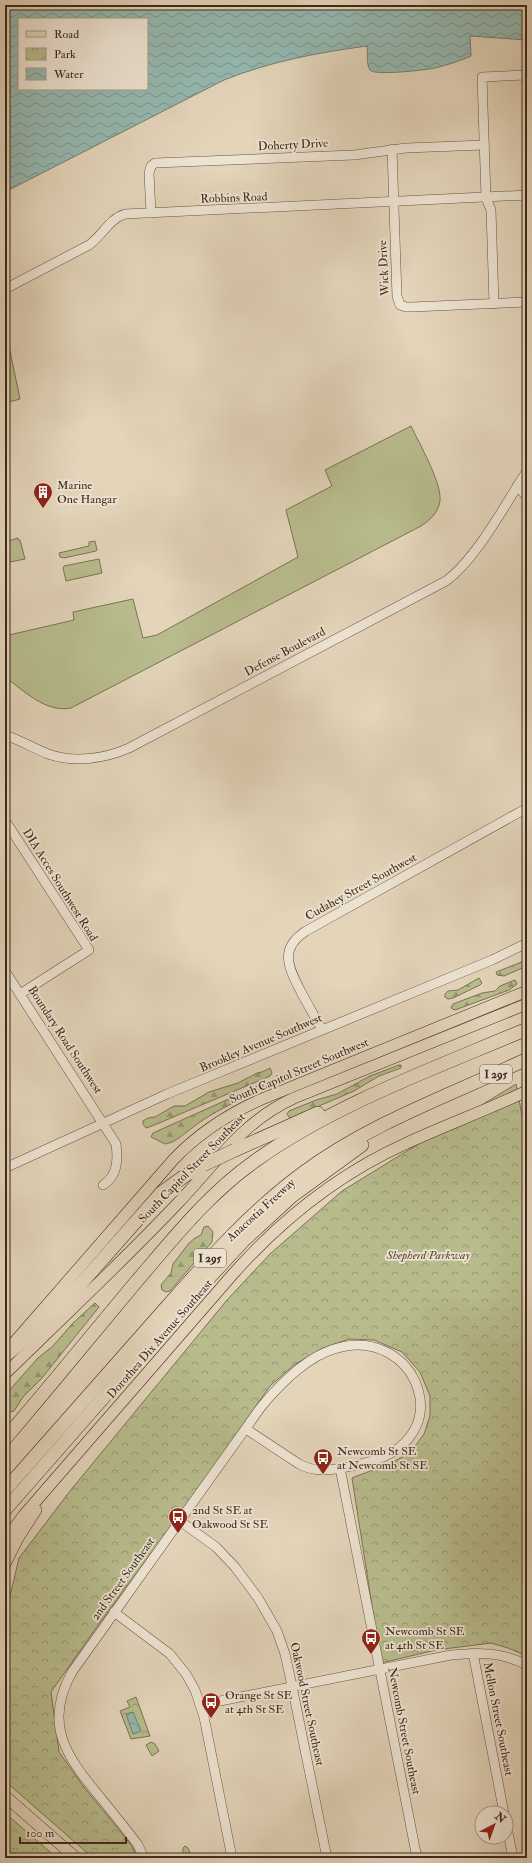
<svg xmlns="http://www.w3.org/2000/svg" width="532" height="1863" viewBox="0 0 532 1863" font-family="'IM FELL Double Pica',serif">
<defs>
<pattern id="forest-firs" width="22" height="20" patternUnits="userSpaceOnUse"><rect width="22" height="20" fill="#b8bc8d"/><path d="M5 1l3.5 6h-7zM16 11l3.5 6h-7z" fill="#979972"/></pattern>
<pattern id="park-crowns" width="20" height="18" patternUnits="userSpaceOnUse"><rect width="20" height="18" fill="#b8bc8d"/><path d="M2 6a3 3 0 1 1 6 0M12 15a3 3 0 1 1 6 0" fill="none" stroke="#979972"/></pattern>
<pattern id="water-waves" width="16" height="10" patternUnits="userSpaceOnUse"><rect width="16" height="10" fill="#95b8b0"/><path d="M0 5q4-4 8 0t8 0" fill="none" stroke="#7b968e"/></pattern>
</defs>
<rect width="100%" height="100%" fill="#e3d4ba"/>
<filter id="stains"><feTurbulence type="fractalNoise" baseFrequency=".005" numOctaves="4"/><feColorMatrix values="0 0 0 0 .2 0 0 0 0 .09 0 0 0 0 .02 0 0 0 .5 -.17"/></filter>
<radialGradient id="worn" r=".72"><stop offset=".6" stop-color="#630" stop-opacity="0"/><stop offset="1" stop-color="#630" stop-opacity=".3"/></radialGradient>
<g fill="#b8bc8d" stroke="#7c7254">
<polygon points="5,327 20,399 5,403"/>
<path d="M411,426C419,443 442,483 440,501C438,513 430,520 421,526L71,708C46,713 24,691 5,677V620L9,635L74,620L73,612L133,599L143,638L157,635L298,557L286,510L332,486L325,470Z"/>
<polygon points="18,538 18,540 20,540 25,559 5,563 5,542"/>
<polygon points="95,541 97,550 96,551 64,558 60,557 59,553 89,546 89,542"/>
<polygon points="99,559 102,573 66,581 63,568 64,566"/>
</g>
<g fill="url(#forest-firs)" stroke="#7c7254">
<polygon points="527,960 527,966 504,976 497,975 496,972"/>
<polygon points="479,978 482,983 480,985 453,998 448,999 445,997 445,994 448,991 458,990"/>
<polygon points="515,980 517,984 509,990 455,1010 451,1008 453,1004 482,993 495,991 500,986"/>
<polygon points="399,1065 401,1065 401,1068 379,1076 354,1091 291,1118 289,1117 287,1114 289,1111 316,1100 337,1094 370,1076"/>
<polygon points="270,1068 272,1073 270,1076 152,1126 146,1128 143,1124 143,1121 148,1118 155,1117 174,1106 185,1106 209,1092 238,1083 257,1073 262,1072"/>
<path d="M260,1085H263V1087L260,1089C237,1102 213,1111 192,1128C183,1134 177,1142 165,1144L151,1137L153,1133Z"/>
<polygon points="208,1226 213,1232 212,1242 170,1291 166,1292 162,1290 161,1285 171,1273 173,1264 189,1243 195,1238 201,1235 204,1227"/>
<path d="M95,1303L99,1307L42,1378L23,1397L14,1411L9,1412C3,1406 4,1398 8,1392L38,1358L53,1346L73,1323Z"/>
<polygon points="185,1846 188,1848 192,1858 186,1858 183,1855 183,1848"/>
</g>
<g fill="url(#park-crowns)" stroke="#7c7254">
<polygon points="516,1084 527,1141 527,1656 508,1648 491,1643 436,1650 381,1663 352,1478 391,1463 410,1453 424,1434 430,1416 430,1396 420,1372 402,1352 374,1340 349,1339 323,1348 294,1365 270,1386 169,1529 96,1628 51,1692 59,1752 83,1786 132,1846 138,1858 93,1858 5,1781 5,1617 19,1558 70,1491 227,1300 270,1254 342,1191"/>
<polygon points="136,1697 150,1736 131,1739 120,1711 130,1707 127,1701"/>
<polygon points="151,1742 155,1744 159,1751 152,1756 146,1745"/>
<polygon points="5,1813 57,1858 5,1858"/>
</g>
<g fill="url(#water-waves)" stroke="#737f74" fill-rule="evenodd">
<path d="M5,5H527V40L470,36L471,56C460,61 447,65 435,68C426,70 374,76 370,70C366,64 368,53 367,46C316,53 272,61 224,80L5,192ZM19,19H147V89H19Z"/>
<polygon points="133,1712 141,1731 133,1734 126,1714"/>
</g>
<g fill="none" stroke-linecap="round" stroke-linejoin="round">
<defs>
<g id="minor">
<polyline points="392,149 397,296 400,305 406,307 412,307 527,302"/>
<polyline points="151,213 149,173 151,166 155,163 354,155 406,148 484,145"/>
<path d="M5,289L89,245C103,235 109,219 125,214L527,195"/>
<polyline points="494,304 491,210 486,198 482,77 527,75"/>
<polyline points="517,486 527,497"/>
<path d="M5,735C20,740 33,748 48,754C74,763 104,759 129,748L446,581C477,558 506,503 527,471"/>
<polyline points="8,825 89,950 20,994"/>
<path d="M5,971L116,1144C118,1159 118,1176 103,1185"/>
<path d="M322,1030C315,1017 308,1005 301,992C289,968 278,949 306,931L527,808"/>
<polyline points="5,1168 167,1094 492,960 527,943"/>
<polyline points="340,1468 417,1858"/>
<polyline points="180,1521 216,1547 235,1567 258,1598 277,1631 285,1654 292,1686 327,1858"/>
<polyline points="114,1612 170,1654 186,1674 195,1690 204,1717 232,1858"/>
<polyline points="473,1653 504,1813"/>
<path d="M200,1705L451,1655C478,1652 502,1652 527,1665"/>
<polyline points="506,1822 513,1858"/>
<path d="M144,1858L138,1845C126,1829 113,1813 100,1797C66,1756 43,1724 72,1672L261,1407C280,1384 305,1358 334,1349C416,1322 466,1442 361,1464C341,1468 318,1475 299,1464L246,1429"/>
</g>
<g id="major">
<path d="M11,1346L174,1159C199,1133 228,1114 262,1099L527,991"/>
<path d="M5,1374C62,1318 121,1263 176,1205C215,1165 241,1122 294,1098L527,1004"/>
<path d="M5,1541L23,1516L233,1274C282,1219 340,1173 407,1143C446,1125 487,1110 527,1091"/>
<polyline points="5,1564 18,1538 36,1510"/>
<polyline points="5,1796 76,1858"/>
</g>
<g id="highway">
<polyline points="235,1150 318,1113"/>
<polyline points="5,1356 26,1338 79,1286 161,1193 183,1177 203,1165"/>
<path d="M5,1439C49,1387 92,1335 136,1282C173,1239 208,1194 255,1161C334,1104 438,1067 527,1029"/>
<path d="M5,1490C55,1433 106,1376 156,1319C202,1267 247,1214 303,1173C370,1123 451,1095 527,1059"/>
<polyline points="5,1510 189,1300 243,1241 292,1196 362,1145"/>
</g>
</defs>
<use href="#minor" stroke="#685443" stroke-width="10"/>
<use href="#major" stroke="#3f291b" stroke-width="12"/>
<use href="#highway" stroke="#3f291b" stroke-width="14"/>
<use href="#minor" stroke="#ede3d2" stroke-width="9"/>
<use href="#major" stroke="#e3d4ba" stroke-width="11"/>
<use href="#highway" stroke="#e3d4ba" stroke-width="13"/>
<defs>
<polyline id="highway-bridge" points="203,1165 235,1150"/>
</defs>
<use href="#highway-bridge" stroke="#3f291b" stroke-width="14" stroke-linecap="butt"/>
<use href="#highway-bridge" stroke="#e3d4ba" stroke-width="13"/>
</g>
<defs>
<symbol id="building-pin" viewBox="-11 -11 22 30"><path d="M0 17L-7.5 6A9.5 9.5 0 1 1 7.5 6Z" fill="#8f2418" stroke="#ede3d2"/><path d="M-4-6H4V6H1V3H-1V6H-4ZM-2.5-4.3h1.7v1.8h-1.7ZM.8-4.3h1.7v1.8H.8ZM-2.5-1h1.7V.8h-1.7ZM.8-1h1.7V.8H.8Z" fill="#fff"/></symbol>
<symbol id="bus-pin" viewBox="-11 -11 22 30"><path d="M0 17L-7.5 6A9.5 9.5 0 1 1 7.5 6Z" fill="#8f2418" stroke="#ede3d2"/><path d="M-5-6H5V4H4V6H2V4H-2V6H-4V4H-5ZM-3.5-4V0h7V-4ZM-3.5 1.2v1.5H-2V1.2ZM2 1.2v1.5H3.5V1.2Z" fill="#fff"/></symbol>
</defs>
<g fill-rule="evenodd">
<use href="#building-pin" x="32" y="481" width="22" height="30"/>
<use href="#bus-pin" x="312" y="1447" width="22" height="30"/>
<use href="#bus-pin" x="167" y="1506" width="22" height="30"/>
<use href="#bus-pin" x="360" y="1627" width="22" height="30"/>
<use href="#bus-pin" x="200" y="1691" width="22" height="30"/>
</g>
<g text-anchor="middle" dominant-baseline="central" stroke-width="3.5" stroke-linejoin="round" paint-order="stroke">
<g fill="#ede3d2" stroke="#736152" stroke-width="1">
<rect x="480" y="1065" width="32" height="18" rx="3"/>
<rect x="194" y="1249" width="32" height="18" rx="3"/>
</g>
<g font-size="11" font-weight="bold" fill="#3f291b">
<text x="496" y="1074">I 295</text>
<text x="210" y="1258">I 295</text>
</g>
<g font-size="12" fill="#3f291b" stroke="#ede3d2">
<text transform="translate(293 145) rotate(-3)">Doherty Drive</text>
<text transform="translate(234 198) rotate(-2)">Robbins Road</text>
<text transform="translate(384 268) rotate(-93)">Wick Drive</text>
<text transform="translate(285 652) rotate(-28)">Defense Boulevard</text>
<text transform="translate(60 885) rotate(58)">DIA Acces Southwest Road</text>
<text transform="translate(361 887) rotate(-29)">Cudahey Street Southwest</text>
<text transform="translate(65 1040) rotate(57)">Boundary Road Southwest</text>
<text transform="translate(261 1043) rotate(-23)">Brookley Avenue Southwest</text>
<text transform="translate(299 1071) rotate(-23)">South Capitol Street Southwest</text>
<text transform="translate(192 1168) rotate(-46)">South Capitol Street Southeast</text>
<text transform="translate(261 1210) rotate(-42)">Anacostia Freeway</text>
<text transform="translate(160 1339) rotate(-49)">Dorothea Dix Avenue Southeast</text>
<text transform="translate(123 1579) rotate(-54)">2nd Street Southeast</text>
<text transform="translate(307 1704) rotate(78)">Oakwood Street Southeast</text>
<text transform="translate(498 1719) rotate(79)">Mellon Street Southeast</text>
<text transform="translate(404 1731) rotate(79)">Newcomb Street Southeast</text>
</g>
<g font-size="12" fill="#3f291b" stroke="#ede3d2" text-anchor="start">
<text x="57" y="485">Marine<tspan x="57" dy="14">One Hangar</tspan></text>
<text x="337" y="1451">Newcomb St SE<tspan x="337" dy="14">at Newcomb St SE</tspan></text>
<text x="192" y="1510">2nd St SE at<tspan x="192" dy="14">Oakwood St SE</tspan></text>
<text x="385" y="1631">Newcomb St SE<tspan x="385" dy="14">at 4th St SE</tspan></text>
<text x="225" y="1695">Orange St SE<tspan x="225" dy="14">at 4th St SE</tspan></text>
</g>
<g font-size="12" font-style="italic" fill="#574632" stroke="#ede3d2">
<text x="428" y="1255">Shepherd Parkway</text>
</g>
</g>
<rect width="532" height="1863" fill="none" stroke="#e3d4ba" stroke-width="20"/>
<rect x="6" y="6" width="520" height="1851" fill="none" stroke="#3f291b" stroke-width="2"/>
<rect x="10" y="10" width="512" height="1843" fill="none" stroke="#3f291b"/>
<rect x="18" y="18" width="130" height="72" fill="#ede3d2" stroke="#a79989"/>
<rect x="26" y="31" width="20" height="6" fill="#e3d4ba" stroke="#a79989"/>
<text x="54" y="38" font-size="12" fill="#3f291b">Road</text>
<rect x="26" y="48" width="20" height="12" fill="url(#park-crowns)" stroke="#a79989"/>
<text x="54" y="58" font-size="12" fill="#3f291b">Park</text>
<rect x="26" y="68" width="20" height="12" fill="url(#water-waves)" stroke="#a79989"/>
<text x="54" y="78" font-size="12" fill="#3f291b">Water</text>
<g transform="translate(494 1825) rotate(41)"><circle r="19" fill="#ede3d2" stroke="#a79989"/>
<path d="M0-3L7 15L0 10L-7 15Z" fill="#8f2418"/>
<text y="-6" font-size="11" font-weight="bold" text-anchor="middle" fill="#3f291b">N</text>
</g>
<path d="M20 1837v6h106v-6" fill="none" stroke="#3f291b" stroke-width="2"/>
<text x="26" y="1837" font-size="12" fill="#3f291b" stroke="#ede3d2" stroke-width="3" paint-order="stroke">100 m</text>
<rect width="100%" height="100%" filter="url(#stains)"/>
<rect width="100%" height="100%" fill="url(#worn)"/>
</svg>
